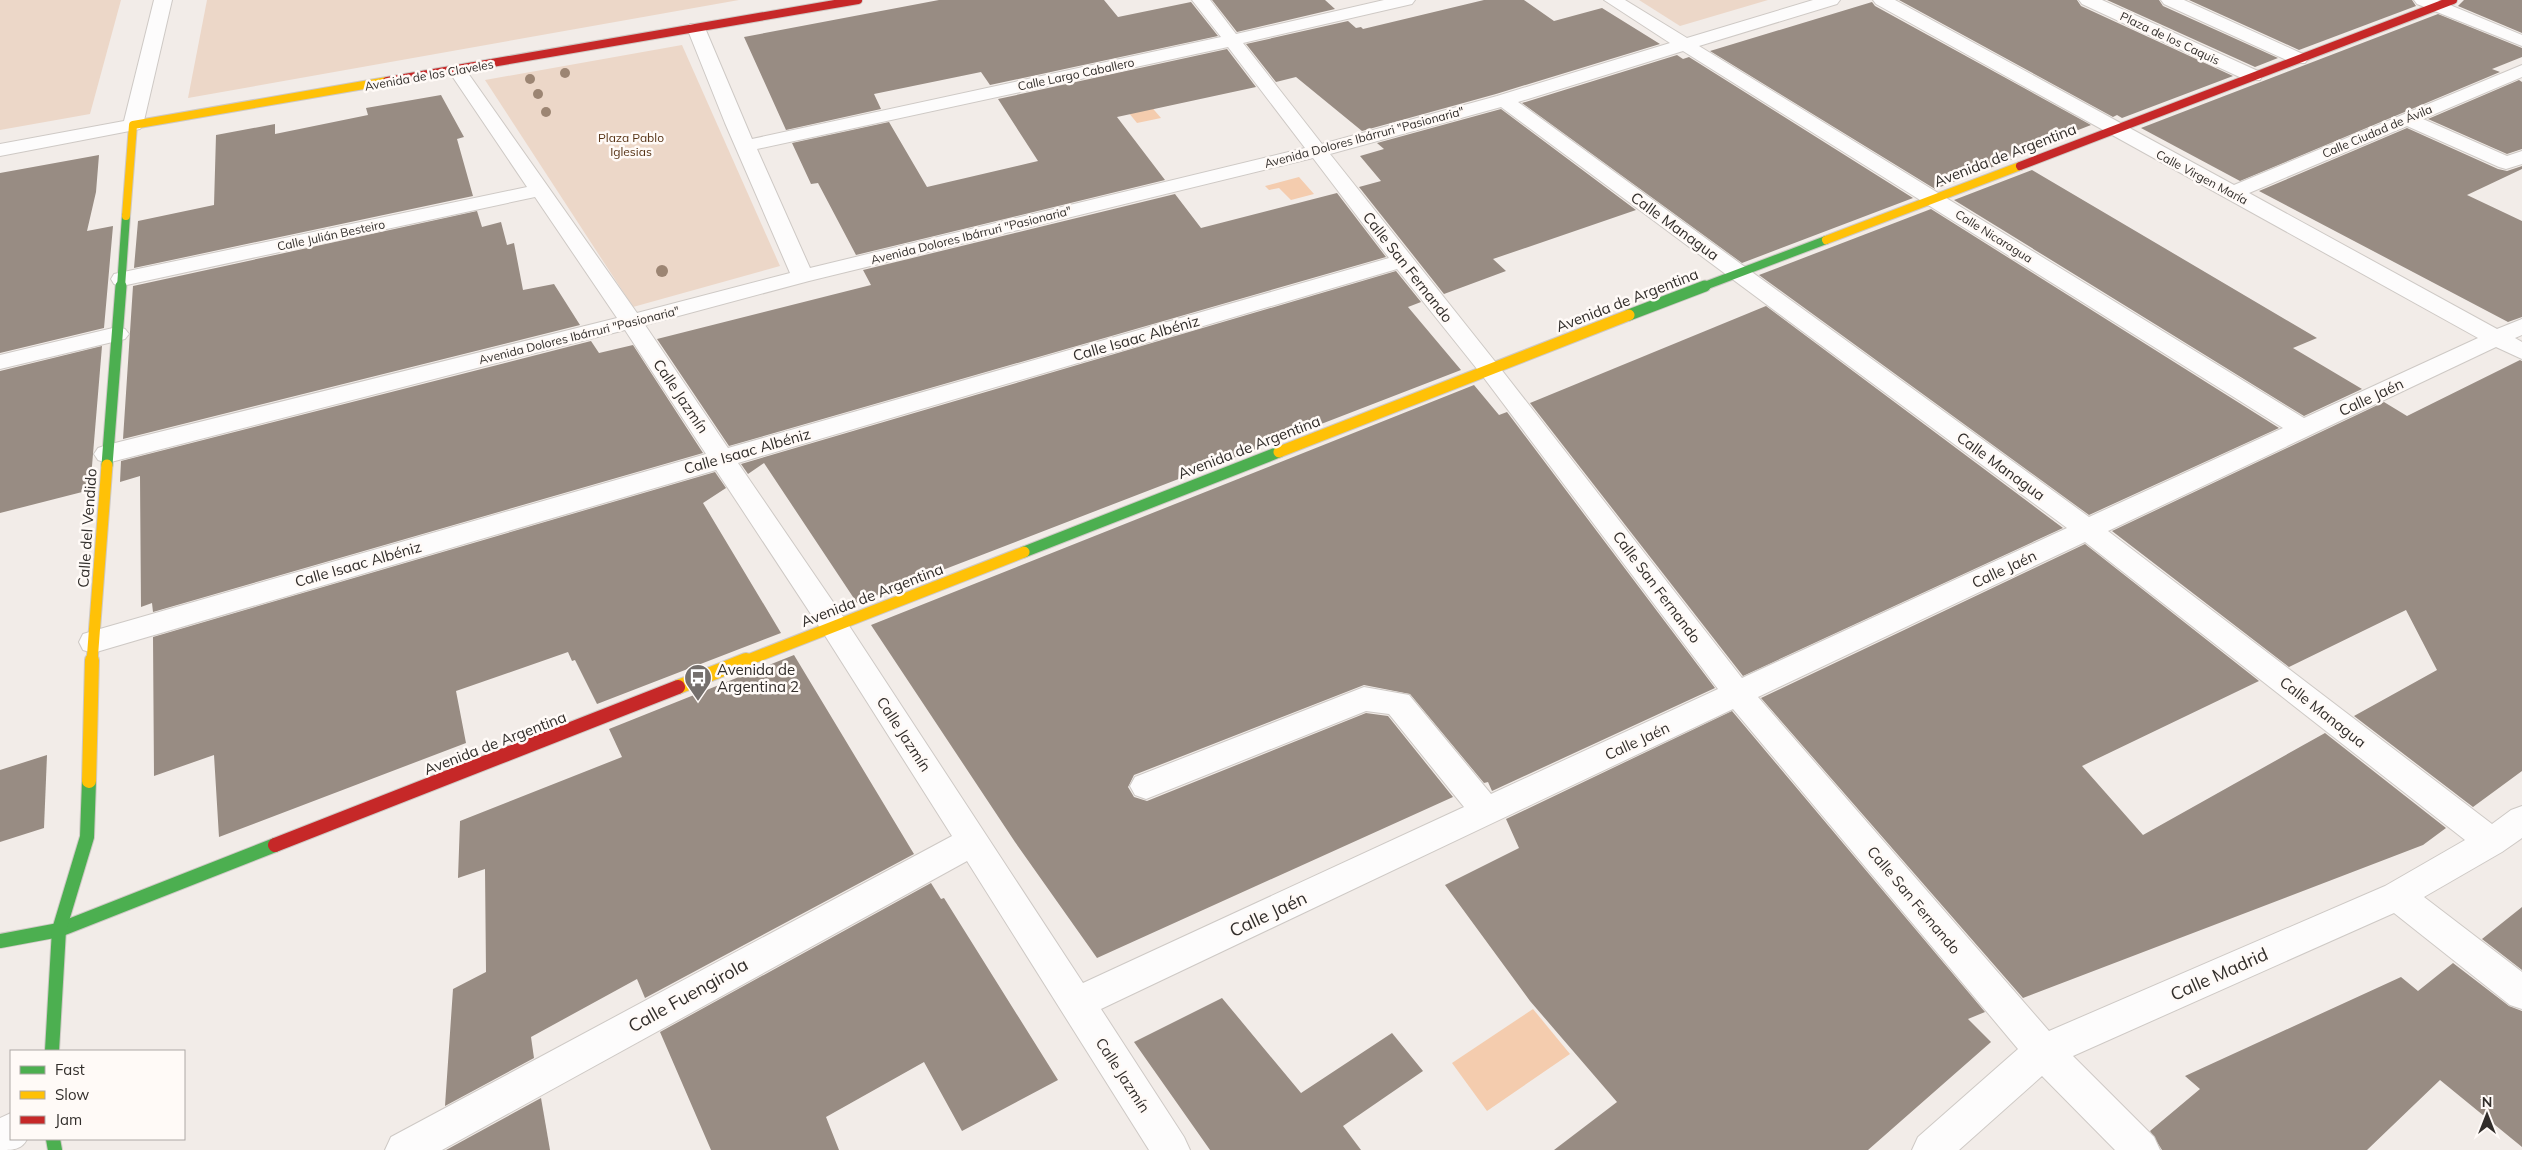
<svg xmlns="http://www.w3.org/2000/svg" width="2522" height="1150" viewBox="0 0 2522 1150" font-family="Mulish,sans-serif">
<rect width="100%" height="100%" fill="#f2ece8"/>
<g fill="#ecd7c8">
<polygon points="0,0 121,0 90,114 0,130"/>
<polygon points="207,0 739,0 188,98"/>
<polygon points="1639,0 1768,0 1680,26"/>
<polygon points="682,45 780,266 633,307 485,80"/>
</g>
<g fill="#f4ccae">
<polygon points="1143,97 1161,118 1137,123 1120,102"/>
<polygon points="1299,177 1314,194 1291,200 1279,188 1269,190 1265,186"/>
<polygon points="1533,1009 1570,1054 1487,1111 1452,1063"/>
</g>
<g fill="#988c83">
<polygon points="939,0 1104,0 1118,17 1191,2 1218,36 990,85 981,72 874,94 881,109 786,130 744,37"/>
<polygon points="1212,0 1325,0 1335,9 1237,32"/>
<polygon points="1484,0 1524,0 1554,21 1602,8 1660,44 1496,94 1362,131 1296,77 1276,82 1246,44 1348,21 1356,28 1361,27 1363,29"/>
<polygon points="1899,0 2077,0 2081,6 2233,76 2122,118 2117,115 2113,117"/>
<polygon points="2107,0 2159,0 2163,6 2278,58 2255,67"/>
<polygon points="2189,0 2412,0 2416,6 2299,50"/>
<polygon points="2464,0 2522,0 2522,33 2458,6"/>
<polygon points="1872,2 1875,6 2091,125 2009,157 2013,159 1935,189 1710,51"/>
<polygon points="2438,14 2522,48 2522,57 2492,69 2500,72 2240,181 2141,128"/>
<polygon points="1227,49 1256,87 1117,117 1165,180 856,255 818,183 811,184 792,143 889,122 927,187 1038,161 998,99"/>
<polygon points="1677,55 1683,59 1689,57 1913,198 1742,263 1522,103"/>
<polygon points="2519,80 2522,82 2522,149 2507,154 2428,119"/>
<polygon points="441,95 464,137 457,139 473,196 134,268 138,221 214,205 216,135 275,124 275,134 368,115 366,108"/>
<polygon points="1501,109 1636,210 1493,259 1506,271 1444,294 1359,187 1381,181 1360,156 1384,149 1377,143"/>
<polygon points="2407,128 2498,169 2507,171 2522,166 2522,169 2467,195 2522,221 2522,317 2508,322 2259,191"/>
<polygon points="99,155 96,192 87,231 113,226 104,328 0,353 0,173"/>
<polygon points="2032,170 2317,338 2293,348 2362,389 2304,416 1954,200"/>
<polygon points="1337,193 1386,257 729,446 657,339 871,285 863,270 1175,194 1201,228"/>
<polygon points="1931,209 2279,428 2089,515 1759,275"/>
<polygon points="477,211 482,227 501,222 507,245 514,243 523,290 554,284 580,325 123,439 133,286"/>
<polygon points="1396,271 1421,302 1408,307 1461,370 857,603 764,463 748,474 741,464"/>
<polygon points="1766,306 2063,528 1743,676 1530,403"/>
<polygon points="591,341 599,353 633,345 703,453 153,612 152,603 141,607 140,476 120,482 121,461"/>
<polygon points="102,346 90,490 0,513 0,371"/>
<polygon points="2520,360 2522,361 2522,771 2473,807 2354,716 2437,670 2406,610 2289,667 2112,531 2384,402 2407,416"/>
<polygon points="1474,385 1499,415 1507,412 1715,688 1492,791 1488,782 1484,783 1410,694 1364,685 1134,775 1128,787 1134,797 1147,801 1366,713 1388,716 1453,797 1097,958 1015,842 871,625"/>
<polygon points="715,472 726,488 703,503 781,633 597,704 575,660 572,661 568,652 456,691 466,743 219,837 214,755 154,776 153,637"/>
<polygon points="2085,544 2259,681 2082,766 2143,835 2325,733 2446,828 2423,845 2023,998 1761,698"/>
<polygon points="794,655 914,854 645,998 637,979 531,1037 534,1058 445,1106 453,989 486,972 485,869 458,878 460,821 622,757 609,729"/>
<polygon points="1732,711 1985,1012 1968,1019 1991,1042 1868,1150 1554,1150 1617,1102 1530,1001 1445,885 1519,848 1506,819"/>
<polygon points="47,755 44,828 0,842 0,770"/>
<polygon points="931,883 941,899 944,898 1058,1080 962,1131 924,1062 826,1117 839,1150 711,1150 660,1032"/>
<polygon points="2522,907 2522,970 2482,939"/>
<polygon points="2453,963 2509,1006 2522,1011 2522,1147 2440,1080 2367,1150 2162,1150 2150,1131 2200,1089 2185,1076 2401,977 2418,991"/>
<polygon points="1222,998 1301,1093 1392,1033 1423,1071 1343,1126 1361,1150 1210,1150 1134,1042"/>
<polygon points="541,1098 550,1150 446,1150"/>
</g>
<g fill="none" stroke-linecap="round" stroke-linejoin="round">
<defs>
<g id="street">
<polygon points="154,0 172,0 143,125 140,129 0,156 0,144 124,121"/>
<path d="M1192,0H1210L1236,34L1384,0H1415L1412,4L1243,43L1322,144L1497,96L1670,43L1604,0H1625L1687,38L1813,0H1840L1837,4L1699,46L2304,418L2478,338L1876,4L1873,0H1895L2234,185L2522,65V77L2423,119L2507,156L2522,151V164L2506,169L2499,167L2407,126L2249,193L2497,329L2522,319V335L2515,338L2522,342V359L2496,347L2108,531L2492,824L2511,810L2522,806V838L2502,852L2424,897L2522,972V1009L2510,1005L2394,913L2073,1056L2154,1137L2160,1150H2115L2042,1076L1959,1150H1912L1918,1137L2018,1049L1733,709L1101,1009L1184,1137L1190,1150H1149L967,861L442,1150H385L391,1137L952,836L824,634L716,470L93,653L83,650L79,642L83,634L93,631L706,454L625,330L107,463L98,460L94,454L98,448L107,445L617,318L535,197L122,286L114,284L111,279L114,274L527,187L448,70L451,66H463L637,313L790,273L725,123L687,28L690,24H702L705,28L752,139L1221,37ZM1228,47L1305,148L810,268L757,149ZM1683,51L2283,428L2089,517L1518,102ZM1501,107L2067,528L1742,678L1497,364L1330,154ZM1313,158L1389,258L728,448L645,325L809,281ZM1397,269L1481,374L1718,689L1491,794L1409,695L1364,687L1135,777L1130,786L1135,795L1146,799L1366,711L1389,714L1464,807L1083,983L844,618L738,463ZM2085,542L2465,840L2385,886L2049,1031L1758,697Z"/>
<polygon points="2079,0 2102,0 2260,72 2262,76 2260,80 2246,80 2082,4"/>
<polygon points="2161,0 2184,0 2305,55 2308,59 2305,63 2293,63 2164,4"/>
<polygon points="2414,0 2438,0 2522,35 2522,46 2417,4"/>
<polygon points="117,327 125,329 129,334 125,339 0,369 0,355"/>
<path d="M11,1113V1139H27C22,1150 12,1150 0,1150V1118Z"/>
</g>
<g id="fast-far2">
<polyline points="121,287 126,216"/>
<polyline points="1702,287 1826,240"/>
</g>
<g id="fast-far1">
<polyline points="1629,315 1705,286"/>
<polyline points="107,465 121,286"/>
<polyline points="1024,552 1279,452"/>
</g>
<g id="fast">
<polyline points="0,941 59,930 275,845"/>
<polyline points="52,1051 59,930 87,837 89,781"/>
<polyline points="53,1139 55,1150"/>
</g>
<g id="slow-far2">
<polyline points="126,216 133,125 387,81"/>
<polyline points="1826,240 2020,166"/>
</g>
<g id="slow-far1">
<polyline points="1279,452 1629,315"/>
<polyline points="92,662 107,465"/>
<polyline points="743,662 1024,552"/>
</g>
<g id="slow">
<polyline points="678,687 746,660"/>
<polyline points="89,781 92,660"/>
</g>
<g id="jam-far1">
<polyline points="387,81 858,0"/>
<polyline points="2020,166 2453,0"/>
</g>
<polyline id="jam" points="275,845 678,687"/>
</defs>
<use href="#street" stroke="#cec9c5" stroke-width="2"/>
<use href="#fast-far2" stroke="#cec9c5" stroke-width="10"/>
<use href="#fast-far1" stroke="#cec9c5" stroke-width="13"/>
<use href="#fast" stroke="#cec9c5" stroke-width="16"/>
<use href="#slow-far2" stroke="#cec9c5" stroke-width="10"/>
<use href="#slow-far1" stroke="#cec9c5" stroke-width="13"/>
<use href="#slow" stroke="#cec9c5" stroke-width="16"/>
<use href="#jam-far1" stroke="#cec9c5" stroke-width="10"/>
<use href="#jam" stroke="#cec9c5" stroke-width="16"/>
<use href="#street" fill="#fdfcfc" fill-rule="evenodd"/>
<use href="#fast-far2" stroke="#4caf50" stroke-width="8"/>
<use href="#fast-far1" stroke="#4caf50" stroke-width="11"/>
<use href="#fast" stroke="#4caf50" stroke-width="14"/>
<use href="#slow-far2" stroke="#ffc107" stroke-width="8"/>
<use href="#slow-far1" stroke="#ffc107" stroke-width="11"/>
<use href="#slow" stroke="#ffc107" stroke-width="14"/>
<use href="#jam-far1" stroke="#c62828" stroke-width="8"/>
<use href="#jam" stroke="#c62828" stroke-width="14"/>
</g>
<g fill="#9c8573">
<circle cx="565" cy="73" r="5"/>
<circle cx="530" cy="79" r="5"/>
<circle cx="538" cy="94" r="5"/>
<circle cx="546" cy="112" r="5"/>
<circle cx="662" cy="271" r="6"/>
</g>
<defs>
<symbol id="bus-pin" viewBox="-11 -11 22 30"><path d="M0 17L-7.5 6A9.5 9.5 0 1 1 7.5 6Z" fill="#75706d" stroke="#fffaf7"/><path d="M-5-6H5V4H4V6H2V4H-2V6H-4V4H-5ZM-3.5-4V0h7V-4ZM-3.5 1.2v1.5H-2V1.2ZM2 1.2v1.5H3.5V1.2Z" fill="#fff"/></symbol>
</defs>
<g fill-rule="evenodd">
<use href="#bus-pin" x="682" y="662" width="32" height="43"/>
</g>
<g text-anchor="middle" dominant-baseline="central" stroke-width="5" stroke-linejoin="round" paint-order="stroke">
<g font-size="12" fill="#322e2b" stroke="#fffaf7">
<text transform="translate(2170 38) rotate(25)">Plaza de los Caquis</text>
<text transform="translate(1076 74) rotate(-12)">Calle Largo Caballero</text>
<text transform="translate(429 75) rotate(-10)">Avenida de los Claveles</text>
<text transform="translate(2377 131) rotate(-23)">Calle Ciudad de Ávila</text>
<text transform="translate(1364 137) rotate(-15)">Avenida Dolores Ibárruri "Pasionaria"</text>
<text transform="translate(2202 177) rotate(28)">Calle Virgen María</text>
<text transform="translate(331 235) rotate(-12)">Calle Julián Besteiro</text>
<text transform="translate(971 235) rotate(-14)">Avenida Dolores Ibárruri "Pasionaria"</text>
<text transform="translate(1994 236) rotate(32)">Calle Nicaragua</text>
<text transform="translate(579 335) rotate(-14)">Avenida Dolores Ibárruri "Pasionaria"</text>
</g>
<g font-size="12" fill="#553113" stroke="#fffaf7">
<text x="631" y="137">Plaza Pablo<tspan x="631" dy="14">Iglesias</tspan></text>
</g>
<g font-size="15" fill="#322e2b" stroke="#fffaf7">
<text transform="translate(2005 155) rotate(-21)">Avenida de Argentina</text>
<text transform="translate(1675 226) rotate(36)">Calle Managua</text>
<text transform="translate(1408 267) rotate(52)">Calle San Fernando</text>
<text transform="translate(1627 300) rotate(-21)">Avenida de Argentina</text>
<text transform="translate(1136 338) rotate(-16)">Calle Isaac Albéniz</text>
<text transform="translate(681 396) rotate(56)">Calle Jazmín</text>
<text transform="translate(2371 397) rotate(-25)">Calle Jaén</text>
<text transform="translate(1249 447) rotate(-21)">Avenida de Argentina</text>
<text transform="translate(747 451) rotate(-16)">Calle Isaac Albéniz</text>
<text transform="translate(2001 466) rotate(36)">Calle Managua</text>
<text transform="translate(87 528) rotate(-86)">Calle del Vendido</text>
<text transform="translate(358 564) rotate(-16)">Calle Isaac Albéniz</text>
<text transform="translate(2004 569) rotate(-25)">Calle Jaén</text>
<text transform="translate(1657 587) rotate(53)">Calle San Fernando</text>
<text transform="translate(872 595) rotate(-21)">Avenida de Argentina</text>
<text transform="translate(2323 712) rotate(38)">Calle Managua</text>
<text transform="translate(904 734) rotate(57)">Calle Jazmín</text>
<text transform="translate(1637 741) rotate(-25)">Calle Jaén</text>
<text transform="translate(495 743) rotate(-21)">Avenida de Argentina</text>
<text transform="translate(1914 900) rotate(50)">Calle San Fernando</text>
<text transform="translate(1123 1075) rotate(57)">Calle Jazmín</text>
</g>
<g font-size="15" fill="#322e2b" stroke="#fffaf7" text-anchor="start">
<text x="717" y="669">Avenida de<tspan x="717" dy="17">Argentina 2</tspan></text>
</g>
<g font-size="18" fill="#322e2b" stroke="#fffaf7">
<text transform="translate(1268 914) rotate(-25)">Calle Jaén</text>
<text transform="translate(2219 974) rotate(-24)">Calle Madrid</text>
<text transform="translate(688 995) rotate(-29)">Calle Fuengirola</text>
</g>
</g>
<rect x="10" y="1050" width="175" height="90" fill="#fffaf7" stroke="#ada8a5"/>
<rect x="20" y="1066" width="25" height="8" fill="#4caf50" stroke="#ada8a5"/>
<text x="55" y="1075" font-size="15" fill="#322e2b">Fast</text>
<rect x="20" y="1091" width="25" height="8" fill="#ffc107" stroke="#ada8a5"/>
<text x="55" y="1100" font-size="15" fill="#322e2b">Slow</text>
<rect x="20" y="1116" width="25" height="8" fill="#c62828" stroke="#ada8a5"/>
<text x="55" y="1125" font-size="15" fill="#322e2b">Jam</text>
<g transform="translate(2487 1115)" stroke="#fffaf7" stroke-width="4" paint-order="stroke">
<path d="M0-4L9 19L0 12L-9 19Z" fill="#322e2b"/>
<text y="-8" font-size="14" font-weight="bold" text-anchor="middle" fill="#322e2b">N</text>
</g>
</svg>
